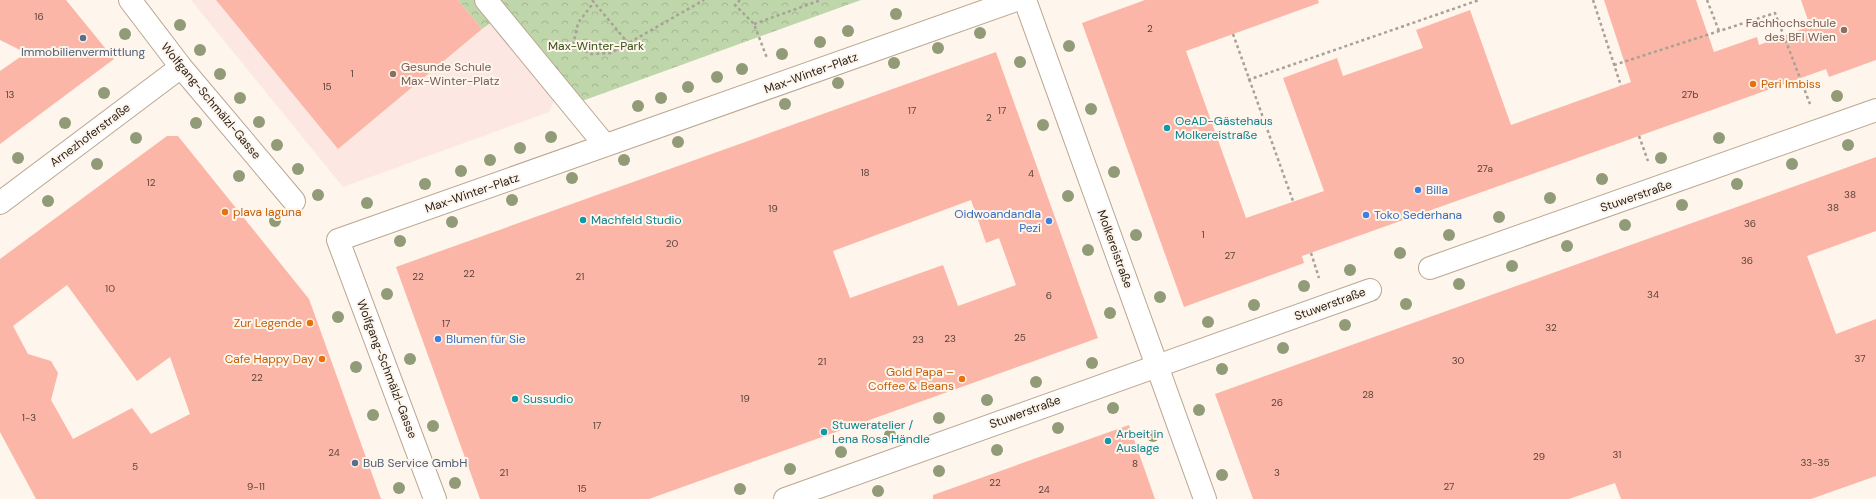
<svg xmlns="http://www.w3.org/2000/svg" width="1876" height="499" viewBox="0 0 1876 499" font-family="'DM Sans',sans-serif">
<defs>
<pattern id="forest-crowns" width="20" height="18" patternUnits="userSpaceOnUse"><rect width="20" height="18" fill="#bfd6aa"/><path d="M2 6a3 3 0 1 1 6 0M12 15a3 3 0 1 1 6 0" fill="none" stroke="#a4b792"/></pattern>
</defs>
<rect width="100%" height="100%" fill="#fef5ec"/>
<polygon fill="#fce7e2" points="191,0 458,0 482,29 492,22 555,99 549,112 343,187"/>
<polygon fill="url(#forest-crowns)" points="458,0 861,0 582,101 492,22 482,29"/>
<g fill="#fbb6a7" fill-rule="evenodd">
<polygon points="0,0 66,0 114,59 0,144 0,71 26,53 0,40"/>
<polygon points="216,0 458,0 482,29 338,149"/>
<polygon points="1145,0 1318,0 1319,3 1186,51 1246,218 1324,191 1283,78 1337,58 1343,76 1423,48 1416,30 1470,10 1511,125 1631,82 1604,0 1696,0 1714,52 1757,37 1759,45 1810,26 1801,0 1876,0 1876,60 1829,77 1826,69 1639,136 1302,256 1304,263 1184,307 1082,23"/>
<path d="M996,52L1098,338L649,499H480L396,267ZM971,200L986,243L999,238L1016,285L958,306L943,265L850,298L833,251Z"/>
<path d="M167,136H178L309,299L381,499H36L0,432V259ZM67,285L137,381L170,357L190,414L151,434L132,408L73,439L51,400L58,373L51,361L28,354L13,326Z"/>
<polygon points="1876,157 1876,231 1807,256 1836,334 1876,319 1876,476 1811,499 1621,499 1615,483 1569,499 1253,499 1215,394"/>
<polygon points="1129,425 1155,499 933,499 933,495"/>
</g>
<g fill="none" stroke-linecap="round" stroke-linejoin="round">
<defs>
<g id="street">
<polyline points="130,0 181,67 294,201"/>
<polyline points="486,0 605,145"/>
<polyline points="1025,0 1205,499"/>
<polyline points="0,203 181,67"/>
<polyline points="1430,268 1876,110"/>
<polyline points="435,499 338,240 1016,0"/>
<polyline points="785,499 1370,290"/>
</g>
</defs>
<use href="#street" stroke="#baa690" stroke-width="24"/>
<g stroke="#a9a198" stroke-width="2.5" stroke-dasharray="3 3" stroke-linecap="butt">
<polyline points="592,0 628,43"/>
<polyline points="740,0 735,5 754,24 767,58"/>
<polyline points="1593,0 1621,86"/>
<polyline points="1707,0 1719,31"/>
<polyline points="754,24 821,0"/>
<polyline points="1233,34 1293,201"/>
<polyline points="573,45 578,23 594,2"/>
<polyline points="565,52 573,45 591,54 611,53 704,0"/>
<polyline points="1614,65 1775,13 1810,104"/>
<polyline points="1248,80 1479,0"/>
<polyline points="1639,136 1648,161"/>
<polyline points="1311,253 1319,278"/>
</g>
<use href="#street" stroke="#fff" stroke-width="22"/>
</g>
<g fill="#919b77">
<circle cx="896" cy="14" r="6"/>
<circle cx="180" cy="25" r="6"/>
<circle cx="848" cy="31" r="6"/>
<circle cx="980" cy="33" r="6"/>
<circle cx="125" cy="34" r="6"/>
<circle cx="820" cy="42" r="6"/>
<circle cx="1069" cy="46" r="6"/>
<circle cx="938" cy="48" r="6"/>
<circle cx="200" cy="50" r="6"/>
<circle cx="782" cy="54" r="6"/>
<circle cx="1020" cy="62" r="6"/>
<circle cx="894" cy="63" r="6"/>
<circle cx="742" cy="69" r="6"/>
<circle cx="220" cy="74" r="6"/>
<circle cx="717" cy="77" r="6"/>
<circle cx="838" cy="83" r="6"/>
<circle cx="688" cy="87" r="6"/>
<circle cx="104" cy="93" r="6"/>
<circle cx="1837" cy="96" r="6"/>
<circle cx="240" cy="98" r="6"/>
<circle cx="661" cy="98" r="6"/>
<circle cx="785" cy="104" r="6"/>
<circle cx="638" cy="106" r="6"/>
<circle cx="1091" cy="109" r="6"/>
<circle cx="259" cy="122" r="6"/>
<circle cx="65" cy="123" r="6"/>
<circle cx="196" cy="123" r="6"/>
<circle cx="1043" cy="125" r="6"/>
<circle cx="551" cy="137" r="6"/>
<circle cx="136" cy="138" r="6"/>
<circle cx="1719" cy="138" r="6"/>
<circle cx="678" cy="142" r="6"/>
<circle cx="277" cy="145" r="6"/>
<circle cx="1848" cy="145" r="6"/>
<circle cx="520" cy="148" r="6"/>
<circle cx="18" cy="158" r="6"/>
<circle cx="1661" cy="158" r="6"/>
<circle cx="490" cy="160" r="6"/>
<circle cx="624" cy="160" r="6"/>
<circle cx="97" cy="164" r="6"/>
<circle cx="1792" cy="164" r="6"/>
<circle cx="298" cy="169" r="6"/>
<circle cx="461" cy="171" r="6"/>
<circle cx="1114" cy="172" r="6"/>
<circle cx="239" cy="176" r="6"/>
<circle cx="572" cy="178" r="6"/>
<circle cx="1602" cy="179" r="6"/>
<circle cx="425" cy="184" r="6"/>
<circle cx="1737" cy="184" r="6"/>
<circle cx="318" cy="195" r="6"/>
<circle cx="1068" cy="196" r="6"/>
<circle cx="1550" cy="198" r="6"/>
<circle cx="512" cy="200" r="6"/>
<circle cx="48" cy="201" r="6"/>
<circle cx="367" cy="203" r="6"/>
<circle cx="1682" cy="205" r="6"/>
<circle cx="1499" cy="217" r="6"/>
<circle cx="275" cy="221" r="6"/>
<circle cx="452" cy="222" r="6"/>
<circle cx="1625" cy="225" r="6"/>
<circle cx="1136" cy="235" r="6"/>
<circle cx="1449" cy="235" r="6"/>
<circle cx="400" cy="241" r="6"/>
<circle cx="1567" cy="246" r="6"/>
<circle cx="1088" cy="250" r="6"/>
<circle cx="1400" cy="253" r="6"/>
<circle cx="1512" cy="266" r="6"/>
<circle cx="1350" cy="270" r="6"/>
<circle cx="1459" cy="284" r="6"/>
<circle cx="1304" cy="286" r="6"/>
<circle cx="387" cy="294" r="6"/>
<circle cx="1160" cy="297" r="6"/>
<circle cx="1406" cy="304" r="6"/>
<circle cx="1254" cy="305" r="6"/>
<circle cx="1110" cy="313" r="6"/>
<circle cx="338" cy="317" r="6"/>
<circle cx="1208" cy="322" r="6"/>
<circle cx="1345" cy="325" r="6"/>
<circle cx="1283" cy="348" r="6"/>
<circle cx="410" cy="359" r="6"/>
<circle cx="1092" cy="363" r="6"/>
<circle cx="356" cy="367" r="6"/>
<circle cx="1222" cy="369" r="6"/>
<circle cx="1036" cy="382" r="6"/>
<circle cx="987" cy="400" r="6"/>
<circle cx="1113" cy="408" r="6"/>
<circle cx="1199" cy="410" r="6"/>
<circle cx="373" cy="415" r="6"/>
<circle cx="939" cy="418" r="6"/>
<circle cx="433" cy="426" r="6"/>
<circle cx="1058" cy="428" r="6"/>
<circle cx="890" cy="435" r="6"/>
<circle cx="1153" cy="436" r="6"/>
<circle cx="997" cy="450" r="6"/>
<circle cx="841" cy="452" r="6"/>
<circle cx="790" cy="469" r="6"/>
<circle cx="939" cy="471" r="6"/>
<circle cx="1222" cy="475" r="6"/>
<circle cx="455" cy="483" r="6"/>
<circle cx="399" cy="488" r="6"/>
<circle cx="740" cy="489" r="6"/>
<circle cx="878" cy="491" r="6"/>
</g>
<g fill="#8d6e63" stroke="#fef5ec" stroke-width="1.5">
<circle cx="1844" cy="30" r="4"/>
<circle cx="393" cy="74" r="4"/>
</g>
<g fill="#5c6f8a" stroke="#fef5ec" stroke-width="1.5">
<circle cx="83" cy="38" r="4"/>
<circle cx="355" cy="463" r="4"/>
</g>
<g fill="#e8710a" stroke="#fef5ec" stroke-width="1.5">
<circle cx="1753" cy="84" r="4"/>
<circle cx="225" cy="212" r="4"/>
<circle cx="310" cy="323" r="4"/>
<circle cx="322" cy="359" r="4"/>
<circle cx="962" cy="379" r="4"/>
</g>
<g fill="#0f9aa8" stroke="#fef5ec" stroke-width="1.5">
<circle cx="1167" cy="128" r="4"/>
<circle cx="583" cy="220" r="4"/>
<circle cx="515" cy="399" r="4"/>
<circle cx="824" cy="432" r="4"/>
<circle cx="1108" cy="441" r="4"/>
</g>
<g fill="#3f7fe0" stroke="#fef5ec" stroke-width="1.5">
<circle cx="1418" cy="190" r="4"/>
<circle cx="1366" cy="215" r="4"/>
<circle cx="1049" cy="221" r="4"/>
<circle cx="438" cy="339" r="4"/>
</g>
<g text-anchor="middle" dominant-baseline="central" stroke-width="4" stroke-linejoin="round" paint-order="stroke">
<g font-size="10" fill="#5b443a">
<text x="39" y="16">16</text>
<text x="1150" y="28">2</text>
<text x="352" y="73">1</text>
<text x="327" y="86">15</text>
<text x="10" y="94">13</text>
<text x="1690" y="94">27b</text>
<text x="912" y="110">17</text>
<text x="1002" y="110">17</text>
<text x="989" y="117">2</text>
<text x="1485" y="168">27a</text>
<text x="865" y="172">18</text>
<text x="1031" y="173">4</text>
<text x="151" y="182">12</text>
<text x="1850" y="194">38</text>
<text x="1833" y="207">38</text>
<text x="773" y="208">19</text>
<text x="1750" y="223">36</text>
<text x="1203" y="234">1</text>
<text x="672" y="243">20</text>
<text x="1230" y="255">27</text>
<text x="1747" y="260">36</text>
<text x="469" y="273">22</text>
<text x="418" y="276">22</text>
<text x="580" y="276">21</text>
<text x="110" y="288">10</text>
<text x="1653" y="294">34</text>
<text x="1049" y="295">6</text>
<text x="446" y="323">17</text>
<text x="1551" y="327">32</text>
<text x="1020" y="337">25</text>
<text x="950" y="338">23</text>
<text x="918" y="339">23</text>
<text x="1860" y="358">37</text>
<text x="1458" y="360">30</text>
<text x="822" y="361">21</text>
<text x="257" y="377">22</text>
<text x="1368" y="394">28</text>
<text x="745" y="398">19</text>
<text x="1277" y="402">26</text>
<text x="29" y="417">1-3</text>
<text x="597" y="425">17</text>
<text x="334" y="452">24</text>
<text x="1617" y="454">31</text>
<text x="1539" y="456">29</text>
<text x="1815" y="462">33-35</text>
<text x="1135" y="463">8</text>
<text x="135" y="466">5</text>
<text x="504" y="472">21</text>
<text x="1277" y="472">3</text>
<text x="995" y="482">22</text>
<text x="256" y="486">9-11</text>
<text x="1449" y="486">27</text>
<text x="582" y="488">15</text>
<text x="1044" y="489">24</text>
</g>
<g font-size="12" fill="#785e54" stroke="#fef5ec" text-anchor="end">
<text x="1836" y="23">Fachhochschule<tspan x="1836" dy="14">des BFI Wien</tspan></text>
<text x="401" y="67" text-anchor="start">Gesunde Schule<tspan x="401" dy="14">Max-Winter-Platz</tspan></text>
</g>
<g font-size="12" fill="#375217" stroke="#fef5ec">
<text x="596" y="46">Max-Winter-Park</text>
</g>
<g font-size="12" fill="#4e5e75" stroke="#fef5ec">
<text x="83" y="52">Immobilienvermittlung</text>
<text x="363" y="463" text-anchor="start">BuB Service GmbH</text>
</g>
<g font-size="12" fill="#261e16" stroke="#fef5ec">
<text transform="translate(811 73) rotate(-20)">Max-Winter-Platz</text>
<text transform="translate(211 101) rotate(50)">Wolfgang-Schmälzl-Gasse</text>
<text transform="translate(90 135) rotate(-37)">Arnezhoferstraße</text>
<text transform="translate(472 193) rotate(-19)">Max-Winter-Platz</text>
<text transform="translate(1636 196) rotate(-19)">Stuwerstraße</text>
<text transform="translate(1115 249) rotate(70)">Molkereistraße</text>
<text transform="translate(1330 304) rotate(-20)">Stuwerstraße</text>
<text transform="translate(387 369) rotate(69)">Wolfgang-Schmälzl-Gasse</text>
<text transform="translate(1025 412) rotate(-20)">Stuwerstraße</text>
</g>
<g font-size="12" fill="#c56008" stroke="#fef5ec" text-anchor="end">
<text x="1761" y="84" text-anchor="start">Peri Imbiss</text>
<text x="233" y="212" text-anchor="start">plava laguna</text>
<text x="302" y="323">Zur Legende</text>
<text x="314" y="359">Cafe Happy Day</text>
<text x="954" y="372">Gold Papa –<tspan x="954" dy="14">Coffee &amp; Beans</tspan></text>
</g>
<g font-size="12" fill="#0d838f" stroke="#fef5ec" text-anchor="start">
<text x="1175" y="121">OeAD-Gästehaus<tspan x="1175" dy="14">Molkereistraße</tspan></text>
<text x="591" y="220">Machfeld Studio</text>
<text x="523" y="399">Sussudio</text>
<text x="832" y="425">Stuweratelier /<tspan x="832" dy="14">Lena Rosa Händle</tspan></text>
<text x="1116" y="434">Arbeit in<tspan x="1116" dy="14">Auslage</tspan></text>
</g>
<g font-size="12" fill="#366cbe" stroke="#fef5ec" text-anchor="start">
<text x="1426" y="190">Billa</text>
<text x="1041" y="214" text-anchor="end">Oidwoandandla<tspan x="1041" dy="14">Pezi</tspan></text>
<text x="1374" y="215">Toko Sederhana</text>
<text x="446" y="339">Blumen für Sie</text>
</g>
</g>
</svg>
